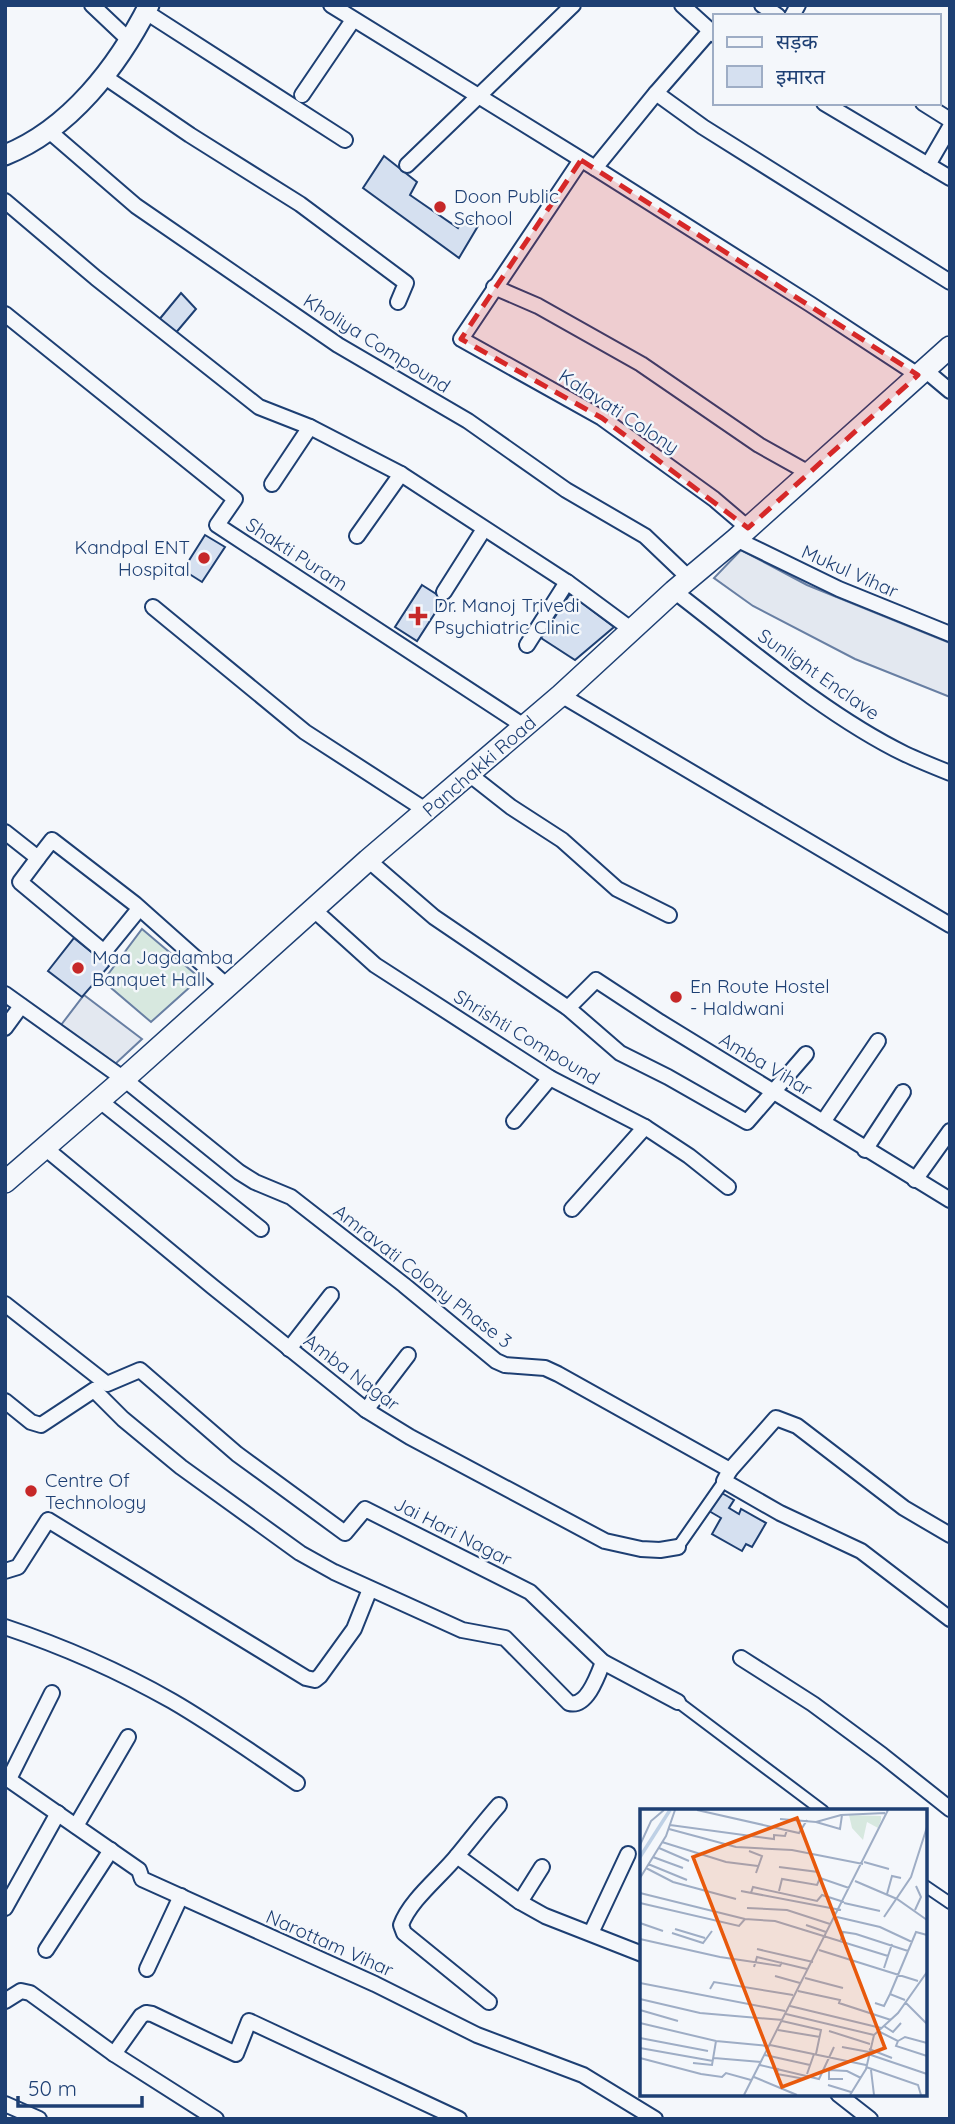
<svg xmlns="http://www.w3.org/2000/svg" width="955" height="2124" viewBox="0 0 955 2124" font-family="Quicksand,'Noto Sans Devanagari',sans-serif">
<rect width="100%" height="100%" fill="#f4f7fb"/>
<polygon fill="#d7e8df" stroke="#687fa3" stroke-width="2" points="142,929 200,978 151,1022 103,981"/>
<g fill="#e3e8f0" stroke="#687fa3" stroke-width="2">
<polygon points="741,550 807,585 950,643 950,697 855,659 753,606 714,578"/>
<polygon points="84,995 142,1039 113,1066 61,1025"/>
</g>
<g fill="#d5e0f0" stroke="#1d3f73" stroke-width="2">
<polygon points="384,156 417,182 410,195 458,228 465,217 478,226 459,258 363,188"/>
<polygon points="181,293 196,309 174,335 158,321"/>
<polygon points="205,535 225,547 202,582 183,570"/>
<polygon points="422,585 444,599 417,641 395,627"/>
<polygon points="570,594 614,627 575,660 541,638"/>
<polygon points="74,938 109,966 82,997 48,971"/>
<polygon points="720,1492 734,1500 729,1508 739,1514 741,1509 766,1523 752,1547 746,1544 742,1551 712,1534 721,1518 709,1511"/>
</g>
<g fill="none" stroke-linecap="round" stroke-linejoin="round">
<defs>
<g id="pedestrian">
<polyline points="678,1547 724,1481"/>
<polyline points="678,1702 823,1811"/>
<polyline points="925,1886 950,1903"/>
</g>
<g id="minor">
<polyline points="92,5 129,40"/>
<polyline points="331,5 595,168 810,304 918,375"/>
<polyline points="682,5 715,35"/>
<polyline points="762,5 778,16"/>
<polyline points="146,12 345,140"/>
<polyline points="792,16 798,5"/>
<polyline points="105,77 190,135 300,204 406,283 398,302"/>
<polyline points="656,93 703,127 950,282"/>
<polyline points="302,95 353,20"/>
<polyline points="824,103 950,178"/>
<polyline points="923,103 950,120"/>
<polyline points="49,131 136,206 338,345 468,421 566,490 645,536 690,579"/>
<polyline points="581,160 461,339 602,418 714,499 748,528"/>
<polyline points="407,165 573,5"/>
<polyline points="928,165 950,127"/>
<polyline points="595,168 656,93 710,31"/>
<polyline points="5,201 96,278 259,407 310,427 401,474 567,582 632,630"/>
<polyline points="494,287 538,306 641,364 759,445 809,473"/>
<polyline points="5,314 235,499 217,525 524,726"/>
<polyline points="925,370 950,391"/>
<polyline points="272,484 310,427"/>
<polyline points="357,536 401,474"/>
<polyline points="736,539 839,589 950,634"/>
<path d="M674,591C746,646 825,715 905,754C920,761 935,767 950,773"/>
<polyline points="444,592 484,529"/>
<polyline points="153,607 305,732 427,811"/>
<polyline points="527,645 567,582"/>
<polyline points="561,695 950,925"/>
<polyline points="469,774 511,807 562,840 617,889 669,915"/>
<polyline points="5,832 38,858 52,840 135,904 227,986"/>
<polyline points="38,858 20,882 104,952 139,909"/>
<polyline points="368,860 434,917 568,1008 620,1053 668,1077 747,1122 806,1054"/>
<polyline points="313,909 375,965 550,1078 645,1127 689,1156 728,1187"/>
<polyline points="5,994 124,1079 239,1172 255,1182 291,1197 404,1285 496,1361 505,1365 545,1368 558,1374 730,1470 776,1418 797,1426 904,1508 950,1535"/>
<polyline points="568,1008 596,980 660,1022 950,1200"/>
<polyline points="5,1028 21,1006"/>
<polyline points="100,1101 261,1229"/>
<polyline points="514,1121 550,1078"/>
<polyline points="823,1122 878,1041"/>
<polyline points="45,1148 213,1287 366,1410 410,1437 605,1541 641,1549 660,1550 678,1547"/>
<polyline points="865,1150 903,1092"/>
<polyline points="915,1180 950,1131"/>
<polyline points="572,1209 645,1127"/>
<polyline points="5,1304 107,1384 140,1370 237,1454 345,1533 365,1509 530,1592 603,1662 678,1702"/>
<polyline points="289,1349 331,1295"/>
<path d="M5,1401L31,1422L41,1425L94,1390L123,1419L181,1467L300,1553L334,1572L462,1630L505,1638L569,1703C587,1708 598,1675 603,1662"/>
<polyline points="366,1410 408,1355"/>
<polyline points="730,1470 724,1481 780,1513 861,1551 950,1619"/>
<polyline points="5,1571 18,1567 48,1520 306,1678 315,1680 320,1676 354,1629 370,1589"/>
<path d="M5,1627C62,1646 119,1671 172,1701C215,1726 256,1755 297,1783"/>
<polyline points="741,1658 813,1704 882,1755 950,1809"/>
<polyline points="5,1777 139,1870 142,1879 375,1984 477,2035 583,2075 655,2119"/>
<polyline points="9,1779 52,1693"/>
<polyline points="76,1826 128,1737"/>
<polyline points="457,1856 520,1902 545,1916 642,1954"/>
<polyline points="520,1902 542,1867"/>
<polyline points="5,1908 58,1813"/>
<polyline points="591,1933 628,1854"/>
<polyline points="46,1950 111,1850"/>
<polyline points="147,1969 181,1896"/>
<polyline points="5,2001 21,1991 30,1993 114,2054 216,2119"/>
<path d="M489,2002L404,1933L401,1925C410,1900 440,1877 457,1856C471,1839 484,1822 499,1805"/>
<polyline points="114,2054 141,2016 146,2013 152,2014 236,2054 249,2021 459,2119"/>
<polyline points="838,2094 870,2119"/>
<polyline points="5,2104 39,2119"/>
</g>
<path id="tertiary" d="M5,155C70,129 118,66 149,5"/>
<polyline id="secondary" points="5,1182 124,1079 368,860 561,695 674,591 736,539 950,347"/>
</defs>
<use href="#pedestrian" stroke="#1d3f73" stroke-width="14"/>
<use href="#minor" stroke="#1d3f73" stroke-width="18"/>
<use href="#tertiary" stroke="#1d3f73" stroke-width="23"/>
<use href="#secondary" stroke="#1d3f73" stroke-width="24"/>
<use href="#pedestrian" stroke="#f4f7fb" stroke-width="10"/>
<use href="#minor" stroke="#f4f7fb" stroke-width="14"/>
<use href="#tertiary" stroke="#f4f7fb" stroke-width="19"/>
<use href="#secondary" stroke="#f4f7fb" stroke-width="21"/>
</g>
<path fill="#d62828" fill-opacity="0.2" stroke="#d62828" stroke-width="5" stroke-dasharray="14 9" stroke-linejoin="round" d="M581,160L918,375L748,528L602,418L461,339Z"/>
<g fill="#c62828" stroke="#f4f7fb" stroke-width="2.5">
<circle cx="440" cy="207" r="7"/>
<circle cx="204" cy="558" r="7"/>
<path d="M414.5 605.5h7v7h7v7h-7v7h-7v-7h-7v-7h7z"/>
<circle cx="78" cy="968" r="7"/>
<circle cx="676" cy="997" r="7"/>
<circle cx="31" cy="1491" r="7"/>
</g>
<g text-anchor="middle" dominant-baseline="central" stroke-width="5" stroke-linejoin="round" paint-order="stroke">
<g font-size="19" fill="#1d3f73" stroke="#f4f7fb" text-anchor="start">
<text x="454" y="196">Doon Public<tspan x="454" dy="22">School</tspan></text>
<text x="190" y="547" text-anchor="end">Kandpal ENT<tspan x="190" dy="22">Hospital</tspan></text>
<text x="434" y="605">Dr. Manoj Trivedi<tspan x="434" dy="22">Psychiatric Clinic</tspan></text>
<text x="92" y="957">Maa Jagdamba<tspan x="92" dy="22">Banquet Hall</tspan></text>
<text x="690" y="986">En Route Hostel<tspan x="690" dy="22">- Haldwani</tspan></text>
<text x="45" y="1480">Centre Of<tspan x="45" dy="22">Technology</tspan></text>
</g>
<g font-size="19" fill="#1d3f73" stroke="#f4f7fb">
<text transform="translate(377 343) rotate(32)">Kholiya Compound</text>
<text transform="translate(619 411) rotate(33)">Kalavati Colony</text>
<text transform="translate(297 554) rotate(33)">Shakti Puram</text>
<text transform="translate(850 571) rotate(24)">Mukul Vihar</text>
<text transform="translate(819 674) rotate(35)">Sunlight Enclave</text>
<text transform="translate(479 766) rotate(-41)">Panchakki Road</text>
<text transform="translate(527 1037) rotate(31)">Shrishti Compound</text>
<text transform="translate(766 1064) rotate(31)">Amba Vihar</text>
<text transform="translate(423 1276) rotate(38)">Amravati Colony Phase 3</text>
<text transform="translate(352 1372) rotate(37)">Amba Nagar</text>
<text transform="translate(453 1531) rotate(27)">Jai Hari Nagar</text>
<text transform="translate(330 1943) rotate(24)">Narottam Vihar</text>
</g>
</g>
<g transform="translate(640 1809)">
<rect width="287" height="287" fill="#f4f7fb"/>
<path d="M209,6L241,7V11L238,19L227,13L223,31L212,19Z" fill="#d7e8df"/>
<path fill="none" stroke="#bed0e5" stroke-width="3.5" d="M0,48L30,1"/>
<path fill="none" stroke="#9eadc5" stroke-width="2" d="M57,1L159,24L167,11M140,10L176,13L201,6L245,4M176,13L200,20L202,6M30,16L134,30V26L145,27L147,21M29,20L96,38L152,41L223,55M22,33L86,53L118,57M0,36L11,12L24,1M19,39L49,52M109,42L122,47L116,64M13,48L43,59M224,53L249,60M8,55L47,71M139,58L178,63L180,69M6,59L33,73L96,90M0,69L26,27L35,1M215,72L257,90L287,111M101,82L201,101M139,82L142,70L177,76L180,69L209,79M0,84L105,110M111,84L113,78L177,92L182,86L204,93M247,85L252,67L261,69M0,94L99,117L105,110L135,112L248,147M204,94L240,102M107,99L147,101L190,115M275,101L281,88L276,77M197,108L240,118L272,133M244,108L271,68L287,18M0,114L23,122M166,116L186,123M35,120L65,129M32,124L63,134L72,122M0,130L80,148L140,157L142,153M201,131L203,123L216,125L268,142M117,140L173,153M179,141L278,172M114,158L117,148L167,160M244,159L252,135M135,167L160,174M165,169L203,179M0,174L145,202M70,180L74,173L153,186M158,182L200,191L199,194L251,211M250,185L276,123L287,126M0,190L60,204L143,211M265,193L287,215M235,194L244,197L250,185L265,191M150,197L241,219M0,201L38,212M146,205L234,226M142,212L181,221L176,245M0,214L76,232L128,237M244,217L253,223L261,214M138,221L180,228M189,222L230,235M238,222L258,232L256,237L287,247M0,229L68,242M258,232L265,228L287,234M130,236L226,256M202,238L229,243M0,239L73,252M229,240L252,249M228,245L287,265M125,246L170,256M0,249L61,265L82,268L86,264L111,271M74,249L121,253M53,254L72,256L76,232M120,256L179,270L194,238M226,258L278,276L281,286M138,259L137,265L165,270M231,261L234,286M167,265L174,245M114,268L157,286M203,270H189V261L207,262L221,269M188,276L211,283M104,286L248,1M210,286L226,260L234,226L258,204L287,163"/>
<path fill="#e8590c" fill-opacity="0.15" stroke="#e8590c" stroke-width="3.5" d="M157,9L245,239L142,278L53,48Z"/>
<rect width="287" height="287" fill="none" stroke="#1d3f73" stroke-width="3.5"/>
</g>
<rect width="955" height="2124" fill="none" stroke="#1d3f73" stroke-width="14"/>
<rect x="713" y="14" width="228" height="91" fill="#f4f7fb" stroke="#9eadc5" stroke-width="2"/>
<rect x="727" y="37" width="35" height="10" fill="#f4f7fb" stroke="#9eadc5" stroke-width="2"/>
<text x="776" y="49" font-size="21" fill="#1d3f73">सड़क</text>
<rect x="727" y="66" width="35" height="21" fill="#d5e0f0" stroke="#9eadc5" stroke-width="2"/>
<text x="776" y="84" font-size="21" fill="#1d3f73">इमारत</text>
<path d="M18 2096v10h124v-10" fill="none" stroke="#1d3f73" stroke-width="3.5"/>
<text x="28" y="2096" font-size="21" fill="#1d3f73" stroke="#f4f7fb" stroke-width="5" paint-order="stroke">50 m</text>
</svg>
